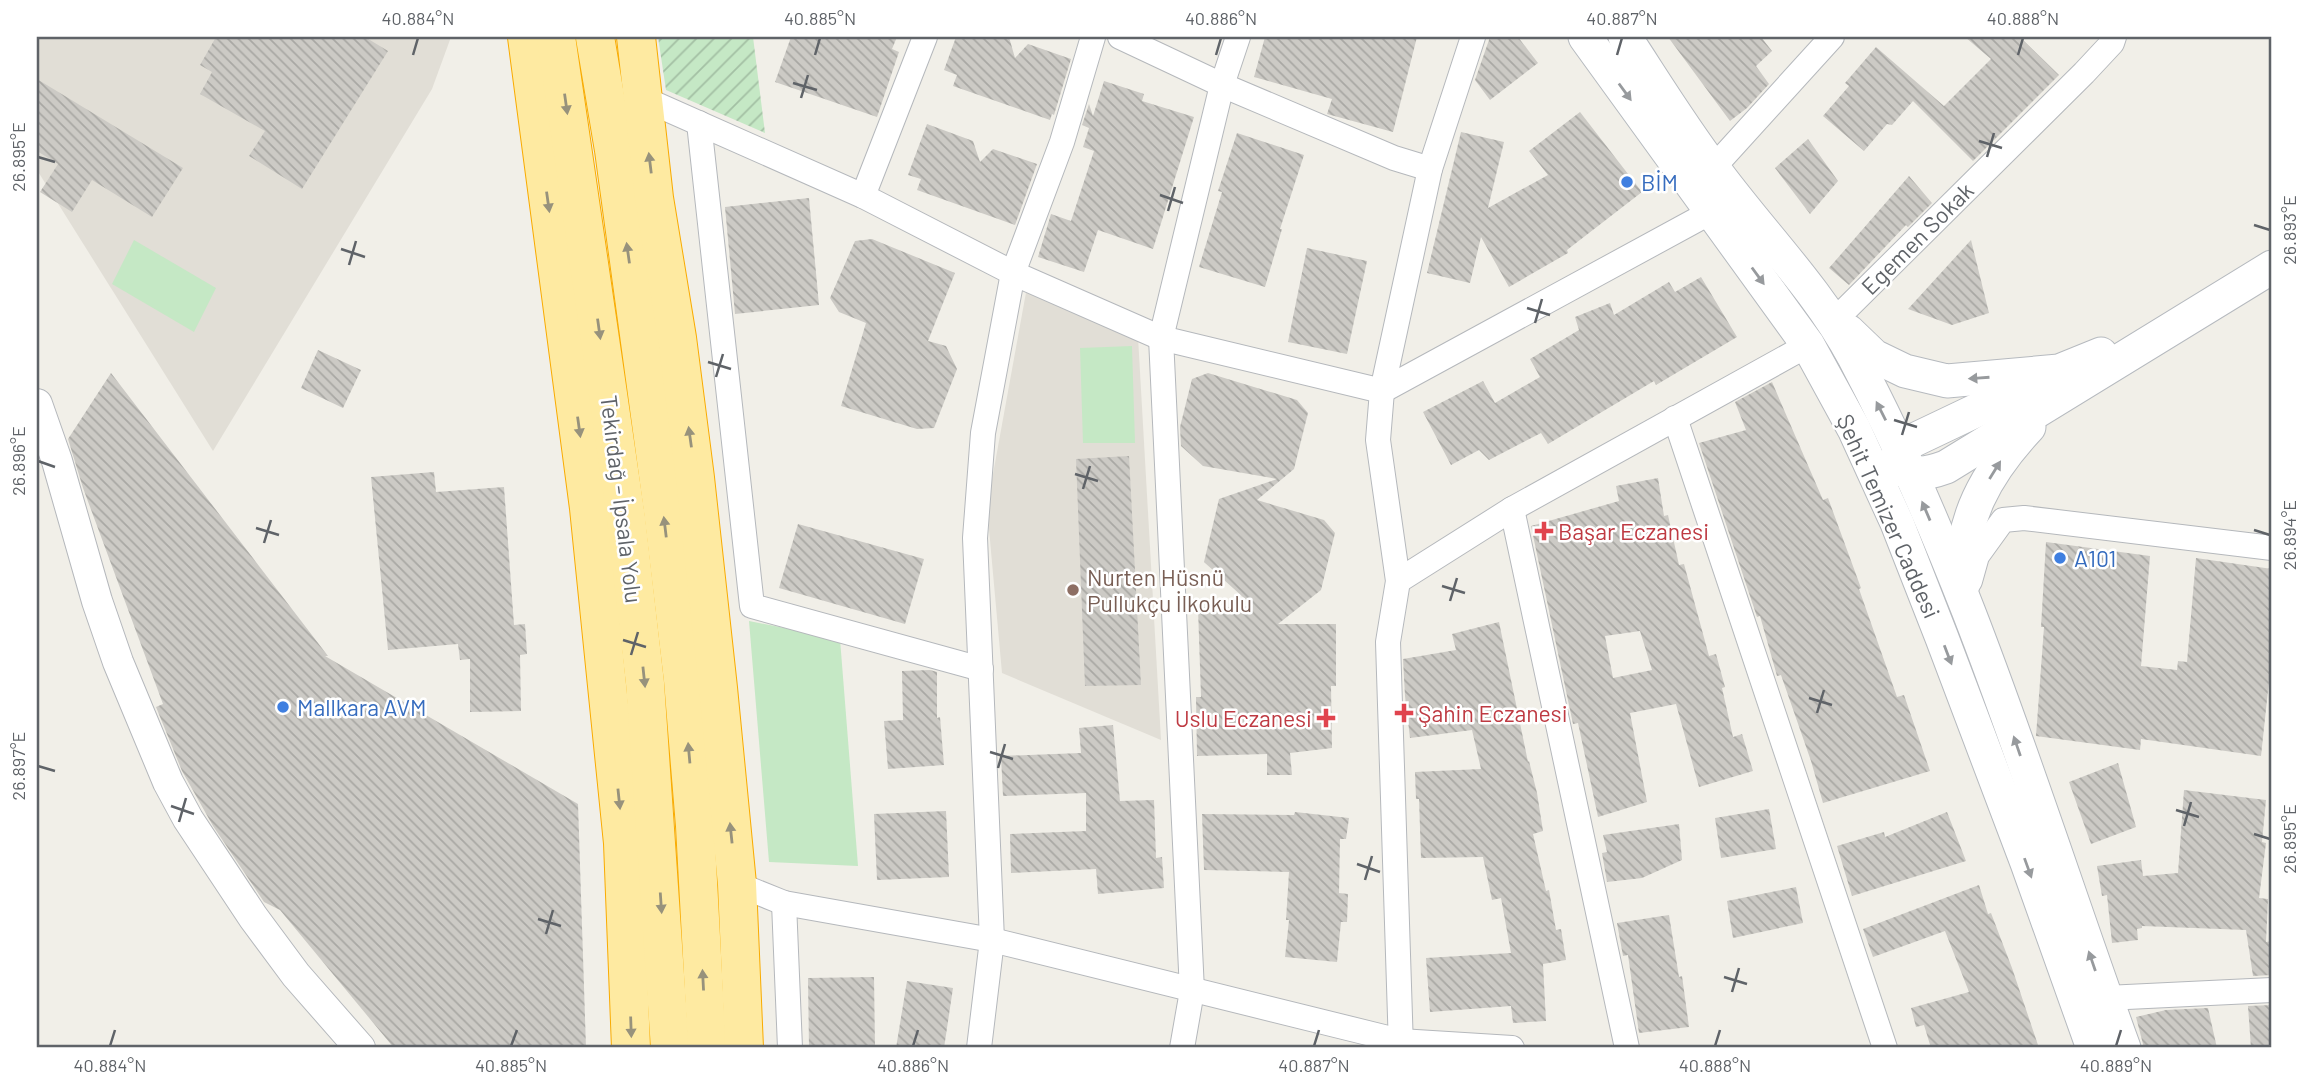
<svg xmlns="http://www.w3.org/2000/svg" width="2309" height="1085" viewBox="0 0 2309 1085" font-family="Barlow,sans-serif">
<defs>
<pattern id="garden-furrows" width="10" height="10" patternUnits="userSpaceOnUse" patternTransform="scale(1.75)"><rect width="10" height="10" fill="#c5e8c5"/><path d="M-1 1l2-2M0 10L10 0M9 11l2-2" fill="none" stroke="#a3c0a4"/></pattern>
<pattern id="building-back-hatch" width="6" height="6" patternUnits="userSpaceOnUse" patternTransform="scale(1.75)"><rect width="6" height="6" fill="#cccac5"/><path d="M-1 5l2 2M0 0l6 6M5-1l2 2" fill="none" stroke="#a9a8a4"/></pattern>
</defs>
<rect width="100%" height="100%" fill="#f1efe8"/>
<g fill="#e1ded6">
<polygon points="37,37 451,37 432,89 213,451 37,170"/>
<polygon points="1027,287 1138,337 1161,740 1002,673 987,507"/>
</g>
<g fill="#c5e8c5">
<polygon points="134,240 216,288 194,332 112,284"/>
<polygon points="1132,346 1135,443 1083,443 1080,348"/>
<polygon points="749,621 840,639 858,866 769,862"/>
</g>
<polygon fill="url(#garden-furrows)" points="658,37 753,37 765,133 666,90"/>
<g fill="url(#building-back-hatch)" fill-rule="evenodd">
<polygon points="216,37 365,37 388,51 302,189 249,156 265,131 200,94 212,72 200,65"/>
<polygon points="791,37 897,37 892,49 899,52 877,117 775,82"/>
<polygon points="956,37 1009,37 1015,58 1028,44 1071,59 1054,115 1052,114 1050,120 953,86 957,75 944,70"/>
<polygon points="1265,37 1417,37 1393,132 1327,114 1332,99 1254,77"/>
<polygon points="1490,37 1518,37 1538,63 1490,100 1475,80"/>
<polygon points="1668,37 1761,37 1772,51 1756,66 1769,84 1747,108 1730,121"/>
<polygon points="1965,37 2020,37 2059,75 1973,161 1913,101 1892,125 1887,124 1864,151 1823,116 1849,86 1845,83 1876,47 1944,106 1991,59"/>
<polygon points="37,79 183,168 152,217 92,180 72,212 40,192 58,164 37,151"/>
<polygon points="1104,81 1144,94 1142,101 1194,117 1153,249 1098,230 1084,272 1038,257 1051,214 1071,221 1094,151 1083,147 1089,128 1082,125 1089,104 1093,116"/>
<polygon points="1580,112 1642,192 1567,250 1568,253 1509,287 1481,237 1470,283 1427,273 1461,132 1504,142 1488,208 1548,175 1529,151"/>
<polygon points="927,124 973,141 980,162 993,149 1037,164 1015,225 917,190 921,179 908,175"/>
<polygon points="1237,133 1304,155 1280,229 1282,229 1265,287 1199,267 1222,192 1218,191"/>
<polygon points="1808,139 1838,181 1810,214 1775,168"/>
<polygon points="1909,176 1932,203 1908,227 1906,225 1849,285 1829,268"/>
<polygon points="809,198 819,305 735,314 725,207"/>
<polygon points="872,239 955,273 928,341 946,346 957,369 934,428 917,429 841,406 866,323 839,312 830,298 855,241"/>
<polygon points="1971,240 1989,313 1952,325 1908,309"/>
<polygon points="1307,248 1367,261 1347,354 1288,342"/>
<polygon points="1701,277 1737,337 1656,385 1654,381 1548,444 1541,433 1489,460 1479,450 1451,465 1423,412 1483,381 1495,403 1540,377 1530,359 1579,330 1575,317 1610,303 1614,315 1669,282 1675,292"/>
<polygon points="318,350 361,370 343,408 301,388"/>
<polygon points="111,373 328,656 325,656 578,804 586,1048 394,1048 280,910 264,902 213,826 182,771 156,707 163,704 83,488 68,439"/>
<polygon points="1208,373 1297,400 1308,413 1294,469 1257,500 1324,520 1335,533 1321,590 1278,624 1336,624 1336,686 1331,686 1332,748 1290,753 1292,775 1267,775 1267,754 1197,756 1196,697 1201,697 1198,608 1253,606 1204,562 1219,499 1277,479 1203,466 1181,446 1180,427 1192,379"/>
<polygon points="1772,382 1823,500 1828,498 1861,588 1859,589 1897,697 1904,695 1930,771 1823,803 1811,761 1781,675 1777,676 1760,616 1757,617 1699,443 1746,430 1735,402"/>
<polygon points="1129,456 1141,685 1085,686 1076,459"/>
<polygon points="434,472 436,492 504,487 514,625 525,624 527,654 520,655 521,711 470,712 470,659 460,660 458,644 388,650 371,477"/>
<path d="M1658,478L1664,516L1668,515L1679,565L1684,564L1709,656L1716,654L1725,687L1722,688L1733,737L1742,734L1753,771L1699,787L1676,704L1630,713L1647,802L1598,817L1578,723L1573,724L1531,526L1619,501L1616,486ZM1640,631L1652,670L1613,678L1605,636Z"/>
<polygon points="798,524 924,559 905,624 779,588"/>
<polygon points="2046,542 2150,556 2141,666 2177,670 2178,661 2187,662 2196,558 2272,569 2272,653 2261,756 2141,739 2140,750 2036,736 2044,627 2041,627"/>
<polygon points="1499,622 1528,762 1529,761 1537,793 1543,831 1533,834 1546,891 1549,890 1556,930 1561,929 1566,960 1543,964 1546,1021 1513,1023 1511,1006 1430,1012 1426,958 1511,953 1501,898 1492,900 1483,857 1421,858 1419,799 1416,799 1415,772 1481,769 1472,730 1410,738 1405,696 1403,659 1456,650 1452,634"/>
<polygon points="930,670 937,672 937,718 940,717 944,765 888,769 884,721 903,720 902,671"/>
<polygon points="1113,725 1120,801 1154,800 1156,858 1162,857 1164,888 1098,894 1096,869 1011,873 1010,834 1086,831 1086,793 1003,796 1001,756 1081,753 1079,728"/>
<polygon points="2118,763 2136,827 2091,844 2069,782"/>
<polygon points="2184,790 2266,800 2262,842 2266,843 2259,898 2268,899 2266,942 2272,941 2272,975 2253,976 2246,930 2142,926 2142,928 2137,929 2138,940 2112,943 2107,895 2102,896 2097,866 2141,860 2143,876 2178,873"/>
<polygon points="1769,809 1776,849 1721,858 1715,818"/>
<polygon points="946,811 949,877 877,880 874,814"/>
<polygon points="1295,812 1349,818 1346,839 1340,839 1339,893 1348,894 1347,922 1341,922 1337,962 1285,957 1289,920 1286,920 1289,872 1204,870 1202,814 1294,815"/>
<polygon points="1947,812 1966,861 1852,896 1837,846 1884,832 1885,837"/>
<polygon points="1679,824 1682,860 1642,878 1607,882 1602,853 1607,852 1603,835"/>
<polygon points="1979,885 1988,914 1991,913 2012,968 2039,1048 1931,1048 1924,1025 1916,1027 1911,1008 1969,992 1945,931 1873,957 1863,929"/>
<polygon points="1796,887 1803,923 1733,938 1727,901"/>
<polygon points="1669,915 1679,977 1682,976 1689,1027 1639,1033 1628,955 1623,956 1617,923"/>
<polygon points="874,977 875,1048 809,1048 808,978"/>
<polygon points="907,981 953,988 944,1048 896,1048"/>
<polygon points="2272,1005 2272,1048 2251,1048 2248,1006"/>
<polygon points="2208,1008 2217,1048 2144,1048 2136,1017 2166,1010"/>
</g>
<g fill="none" stroke-linecap="round" stroke-linejoin="round">
<defs>
<g id="minor">
<polyline points="1120,37 1222,85 1394,158 1430,169"/>
<polyline points="642,98 863,196 1013,273 1161,338 1382,391 1711,212"/>
<polyline points="699,123 752,606 981,669"/>
<polyline points="1713,168 1832,37"/>
<polyline points="863,196 925,37"/>
<polyline points="1836,319 2084,73 2112,43 2114,37"/>
<polyline points="1675,418 1885,1048"/>
<polyline points="1512,509 1627,1048"/>
<polyline points="1398,581 1512,509 1808,345"/>
<polyline points="1970,581 1977,556 2003,520 2024,518 2272,548"/>
<polyline points="737,884 784,903 992,940 1400,1041 1512,1048"/>
<polyline points="784,903 790,1048"/>
<polyline points="2106,998 2272,990"/>
<polyline points="979,1048 992,940 975,538 983,433 1013,273 1062,142 1093,37"/>
<polyline points="1182,1048 1192,991 1161,338 1222,85 1238,37"/>
<polyline points="1401,1048 1388,642 1398,581 1378,440 1382,391 1430,169 1473,37"/>
</g>
<polyline id="tertiary" points="37,404 57,461 97,601 118,662 168,782 188,819 253,917 296,975 360,1048"/>
<g id="secondary">
<polyline points="1585,37 1808,345 1854,429 1897,523 1942,638 2027,863 2093,1048"/>
<path d="M1625,37C1654,81 1682,127 1714,169C1760,232 1817,288 1854,357C1970,575 2040,817 2124,1048"/>
<polyline points="1848,331 1874,356 1905,371 1947,381 2059,371 2101,354"/>
<path d="M1893,467C1915,475 1924,475 1946,467L2272,267"/>
<polyline points="1891,470 1901,450 1910,442 2038,381"/>
<path d="M1963,585C1958,521 1987,472 2029,427"/>
</g>
<g id="trunk">
<polyline points="527,37 589,508 623,843 631,1048"/>
<polyline points="556,37 626,518 645,683 670,1048"/>
<polyline points="595,37 614,150 663,511 683,680 695,826 707,1048"/>
<polyline points="636,37 654,198 677,338 695,478 718,688 737,884 744,1048"/>
</g>
</defs>
<use href="#minor" stroke="#b5b8bc" stroke-width="26"/>
<use href="#tertiary" stroke="#b5b8bc" stroke-width="32"/>
<use href="#secondary" stroke="#b6babf" stroke-width="35"/>
<use href="#trunk" stroke="#f9ab00" stroke-width="40"/>
<use href="#minor" stroke="#fff" stroke-width="24"/>
<use href="#tertiary" stroke="#fff" stroke-width="30"/>
<use href="#secondary" stroke="#fff" stroke-width="33"/>
<use href="#trunk" stroke="#feeaa1" stroke-width="38"/>
</g>
<defs><path id="oneway-solid" d="M-6-.8H1V-3.2L6.5 0L1 3.2V.8H-6Z" transform="scale(1.75)"/></defs>
<g fill="#979a9d">
<use href="#oneway-solid" transform="translate(1625 92) rotate(54)"/>
<use href="#oneway-solid" transform="translate(1758 276) rotate(54)"/>
<use href="#oneway-solid" transform="translate(1979 378) rotate(176)"/>
<use href="#oneway-solid" transform="translate(1881 411) rotate(-117)"/>
<use href="#oneway-solid" transform="translate(1995 470) rotate(-58)"/>
<use href="#oneway-solid" transform="translate(1926 511) rotate(-113)"/>
<use href="#oneway-solid" transform="translate(1948 655) rotate(69)"/>
<use href="#oneway-solid" transform="translate(2017 746) rotate(-109)"/>
<use href="#oneway-solid" transform="translate(2028 868) rotate(70)"/>
<use href="#oneway-solid" transform="translate(2092 961) rotate(-109)"/>
</g>
<g fill="#97927c">
<use href="#oneway-solid" transform="translate(566 104) rotate(82)"/>
<use href="#oneway-solid" transform="translate(650 163) rotate(-97)"/>
<use href="#oneway-solid" transform="translate(548 202) rotate(82)"/>
<use href="#oneway-solid" transform="translate(628 253) rotate(-98)"/>
<use href="#oneway-solid" transform="translate(599 329) rotate(82)"/>
<use href="#oneway-solid" transform="translate(579 427) rotate(82)"/>
<use href="#oneway-solid" transform="translate(690 437) rotate(-98)"/>
<use href="#oneway-solid" transform="translate(665 527) rotate(-97)"/>
<use href="#oneway-solid" transform="translate(644 677) rotate(84)"/>
<use href="#oneway-solid" transform="translate(689 753) rotate(-95)"/>
<use href="#oneway-solid" transform="translate(619 799) rotate(84)"/>
<use href="#oneway-solid" transform="translate(731 833) rotate(-96)"/>
<use href="#oneway-solid" transform="translate(661 903) rotate(86)"/>
<use href="#oneway-solid" transform="translate(703 980) rotate(-93)"/>
<use href="#oneway-solid" transform="translate(631 1027) rotate(88)"/>
</g>
<path fill="none" stroke="#5f6368" stroke-width="2.5" d="M413,55L418,38M815,55L820,38M1216,55L1221,38M1617,55L1622,38M2018,55L2023,38M793,83L817,90M801,98L808,75M1979,141L2002,148M38,157L55,162M1987,157L1994,133M1160,195L1183,203M1168,211L1175,187M2254,225L2270,230M341,249L365,257M349,265L356,241M1527,308L1550,315M1535,323L1542,299M708,362L731,369M716,377L723,354M1894,420L1917,427M1902,435L1909,412M38,461L55,467M1075,474L1098,481M1083,489L1090,466M256,528L279,535M2254,530L2270,535M264,543L271,520M1442,586L1465,593M1450,601L1457,578M623,640L646,647M631,655L638,632M1809,698L1832,705M1817,713L1824,690M990,752L1013,759M38,766L55,771M998,768L1005,744M171,806L194,814M2176,810L2199,817M179,822L186,798M2184,826L2191,802M2254,834L2270,839M1357,864L1380,872M1365,880L1372,856M538,919L561,926M546,934L553,910M1724,977L1747,984M1732,992L1739,968M110,1046L115,1030M511,1046L517,1030M913,1046L918,1030M1314,1046L1319,1030M1715,1046L1720,1030M2116,1046L2121,1030"/>
<g fill="#3f7fe0" stroke="#fff" stroke-width="2.5">
<circle cx="1627" cy="182" r="7"/>
<circle cx="2060" cy="558" r="7"/>
<circle cx="283" cy="707" r="7"/>
</g>
<g fill="#e0444e" stroke="#fff" stroke-width="2.5">
<path d="M1540.5 520.5h7v7h7v7h-7v7h-7v-7h-7v-7h7z"/>
<path d="M1400.5 702.5h7v7h7v7h-7v7h-7v-7h-7v-7h7z"/>
<path d="M1322.5 707.5h7v7h7v7h-7v7h-7v-7h-7v-7h7z"/>
</g>
<circle fill="#8d6e63" stroke="#fff" stroke-width="2.5" cx="1073" cy="590" r="7"/>
<g text-anchor="middle" dominant-baseline="central" stroke-width="5" stroke-linejoin="round" paint-order="stroke">
<g font-size="23" fill="#366cbe" stroke="#fff" text-anchor="start">
<text x="1641" y="182">BİM</text>
<text x="2074" y="558">A101</text>
<text x="297" y="707">Mallkara AVM</text>
</g>
<g font-size="23" fill="#5f6368" stroke="#fff">
<text transform="translate(1917 238) rotate(-45)">Egemen Sokak</text>
<text transform="translate(622 499) rotate(83)">Tekirdağ - İpsala Yolu</text>
<text transform="translate(1889 516) rotate(66)">Şehit Temizer Caddesi</text>
</g>
<g font-size="23" fill="#be3a42" stroke="#fff" text-anchor="start">
<text x="1558" y="531">Başar Eczanesi</text>
<text x="1418" y="713">Şahin Eczanesi</text>
<text x="1312" y="718" text-anchor="end">Uslu Eczanesi</text>
</g>
<g font-size="23" fill="#785e54" stroke="#fff" text-anchor="start">
<text x="1087" y="577">Nurten Hüsnü<tspan x="1087" dy="26">Pullukçu İlkokulu</tspan></text>
</g>
</g>
<rect width="2309" height="1085" fill="none" stroke="#ffffff" stroke-width="77"/>
<rect x="38" y="38" width="2232" height="1008" fill="none" stroke="#5f6368" stroke-width="2.5"/>
<g font-size="18" text-anchor="middle" fill="#5f6368">
<text x="418" y="25">40.884°N</text>
<text x="820" y="25">40.885°N</text>
<text x="1221" y="25">40.886°N</text>
<text x="1622" y="25">40.887°N</text>
<text x="2023" y="25">40.888°N</text>
<text transform="translate(19 157) rotate(-90)" y="6">26.895°E</text>
<text transform="translate(2290 230) rotate(-90)" y="6">26.893°E</text>
<text transform="translate(19 461) rotate(-90)" y="6">26.896°E</text>
<text transform="translate(2290 535) rotate(-90)" y="6">26.894°E</text>
<text transform="translate(19 766) rotate(-90)" y="6">26.897°E</text>
<text transform="translate(2290 839) rotate(-90)" y="6">26.895°E</text>
<text x="110" y="1072">40.884°N</text>
<text x="511" y="1072">40.885°N</text>
<text x="913" y="1072">40.886°N</text>
<text x="1314" y="1072">40.887°N</text>
<text x="1715" y="1072">40.888°N</text>
<text x="2116" y="1072">40.889°N</text>
</g>
</svg>
